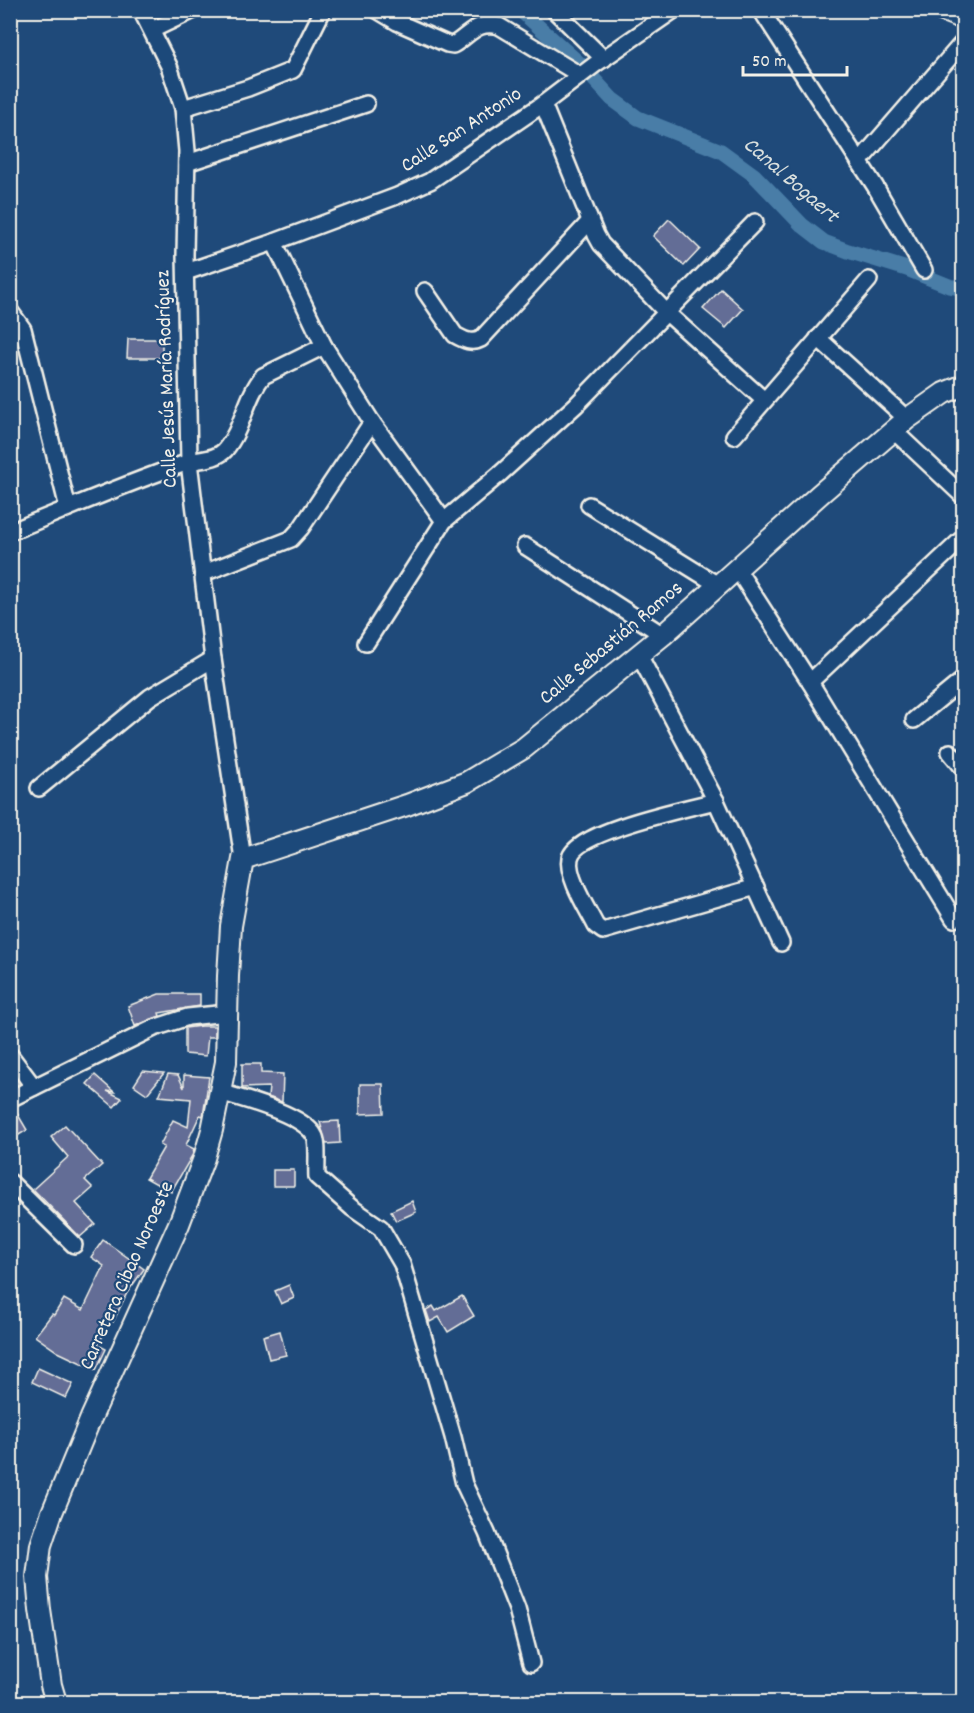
<svg xmlns="http://www.w3.org/2000/svg" width="974" height="1713" viewBox="0 0 974 1713" font-family="Dekko,sans-serif">
<rect width="100%" height="100%" fill="#1f4a7a"/>
<filter id="ink" filterUnits="userSpaceOnUse"><feTurbulence type="fractalNoise" baseFrequency=".0167" numOctaves="2"/><feDisplacementMap in="SourceGraphic" scale="12" xChannelSelector="R" yChannelSelector="G"/><feConvolveMatrix kernelMatrix="1 2 1 2 8 2 1 2 1" color-interpolation-filters="sRGB"/></filter>
<g filter="url(#ink)">
<g fill="none" stroke-linecap="round" stroke-linejoin="round">
<polyline stroke="#497da7" stroke-width="15" points="520,10 579,63 612,99 638,118 721,151 754,175 802,225 824,242 848,251 907,269 949,286 964,289"/>
</g>
<g fill="#646d96" stroke="#f4f1e8" stroke-width="1.5">
<polygon points="669,219 700,249 684,266 653,236"/>
<polygon points="721,289 743,309 726,328 703,309"/>
<polygon points="128,339 162,339 162,358 127,358"/>
<polygon points="159,994 200,994 200,1006 159,1013 160,1016 135,1026 128,1006"/>
<polygon points="201,1026 215,1026 215,1037 208,1037 206,1056 185,1054 185,1028"/>
<polygon points="242,1064 261,1064 261,1073 283,1074 282,1102 268,1097 269,1087 242,1088"/>
<polygon points="143,1071 164,1073 147,1094 134,1085"/>
<polygon points="168,1074 178,1075 184,1088 184,1075 209,1077 203,1116 200,1115 186,1145 194,1149 193,1154 171,1192 146,1178 164,1147 160,1145 173,1120 188,1127 191,1099 159,1096"/>
<polygon points="95,1075 114,1092 107,1091 122,1098 114,1107 87,1084"/>
<polygon points="360,1084 383,1084 384,1113 360,1114"/>
<polygon points="14,1108 27,1130 14,1138 10,1132 10,1109"/>
<polygon points="339,1121 340,1143 326,1144 320,1122"/>
<polygon points="65,1125 102,1165 85,1180 93,1188 76,1203 95,1224 80,1237 33,1189 68,1157 51,1137"/>
<rect x="273" y="1170" width="21" height="16"/>
<polygon points="412,1201 416,1212 396,1221 391,1211"/>
<polygon points="103,1240 144,1269 127,1293 113,1322 111,1321 98,1345 106,1349 96,1370 58,1352 35,1336 52,1314 54,1315 64,1299 83,1310 104,1266 91,1257"/>
<polygon points="289,1285 294,1298 281,1304 275,1291"/>
<polygon points="462,1296 474,1316 448,1332 439,1317 430,1322 426,1310 433,1306 436,1311"/>
<polygon points="280,1331 286,1355 269,1359 263,1336"/>
<polygon points="38,1368 73,1384 66,1398 32,1382"/>
</g>
<g fill="none" stroke-linecap="round" stroke-linejoin="round">
<defs>
<g id="minor">
<polyline points="141,10 169,66 183,108 187,151 185,255 189,462 213,659 243,859"/>
<path d="M377,10L397,22L447,44L453,45C470,35 477,20 499,26L580,75"/>
<polyline points="554,10 604,59"/>
<polyline points="761,10 875,186 924,270"/>
<polyline points="152,30 194,10"/>
<polyline points="543,104 596,235 601,244 667,313 764,400"/>
<polyline points="183,108 248,88 293,70 323,10"/>
<polyline points="859,162 964,41"/>
<polyline points="187,163 366,104"/>
<polyline points="274,242 324,346 372,422 444,521"/>
<polyline points="186,272 274,242 397,196 430,181 543,104 597,63 674,10"/>
<path d="M425,291L455,335C464,340 472,344 481,339L590,221"/>
<polyline points="10,311 23,329 68,508"/>
<polyline points="818,338 907,419"/>
<polyline points="894,431 964,497"/>
<polyline points="734,436 869,280"/>
<polyline points="589,505 718,585"/>
<path d="M10,532C69,508 127,483 186,463C199,459 216,460 225,450C243,429 245,398 263,376L324,346"/>
<polyline points="525,546 663,635"/>
<polyline points="737,569 810,682 954,919"/>
<polyline points="204,573 291,539 301,528 372,422"/>
<polyline points="366,643 444,521 501,473 576,405 755,222"/>
<polyline points="639,655 716,801 781,943"/>
<polyline points="810,682 964,537"/>
<polyline points="914,720 964,679"/>
<polyline points="950,752 964,769"/>
<polyline points="39,788 150,697 213,659"/>
<path d="M716,801C689,808 576,831 570,858C566,876 588,910 596,926L603,931L756,887"/>
<polyline points="10,1055 34,1087"/>
<path d="M220,1092C243,1099 302,1114 314,1135C319,1142 316,1167 317,1177L352,1208L381,1228L402,1264L453,1437L464,1484L487,1533L517,1609L531,1663"/>
<polyline points="10,1099 154,1028 188,1017 227,1013"/>
<polyline points="10,1182 74,1245"/>
</g>
<g id="major">
<polyline points="941,10 964,19"/>
<polyline points="56,1702 51,1685 40,1610 37,1577 41,1545 51,1515 91,1418 179,1224 204,1158 212,1130 226,1062 228,976 231,926 243,859 407,805 467,782 524,748 663,635 820,494 907,419 944,393 964,385"/>
</g>
</defs>
<use href="#minor" stroke="#f4f1e8" stroke-width="20"/>
<use href="#major" stroke="#f4f1e8" stroke-width="24"/>
<use href="#minor" stroke="#1f4a7a" stroke-width="15"/>
<use href="#major" stroke="#1f4a7a" stroke-width="20"/>
</g>
</g>
<g text-anchor="middle" dominant-baseline="central" stroke-width="4.5" stroke-linejoin="round" paint-order="stroke">
<g font-size="21" fill="#f4f1e8" stroke="#1f4a7a">
<text transform="translate(462 131) rotate(-33)">Calle San Antonio</text>
<text transform="translate(168 379) rotate(-92)">Calle Jesús María Rodríguez</text>
<text transform="translate(612 644) rotate(-40)">Calle Sebastián Ramos</text>
<text transform="translate(128 1276) rotate(-66)">Carretera Cibao Noroeste</text>
</g>
<g font-size="22" font-style="italic" fill="#dae0de" stroke="#1f4a7a">
<text transform="translate(790 181) rotate(41)">Canal Bogaert</text>
</g>
</g>
<rect width="974" height="1713" fill="none" stroke="#1f4a7a" stroke-width="36"/>
<rect x="18" y="18" width="938" height="1677" fill="none" stroke="#f4f1e8" stroke-width="2" filter="url(#ink)"/>
<path d="M743 66v9h104v-9" fill="none" stroke="#f4f1e8" stroke-width="3"/>
<text x="752" y="66" font-size="18" fill="#f4f1e8" stroke="#1f4a7a" stroke-width="4.5" paint-order="stroke">50 m</text>
</svg>
